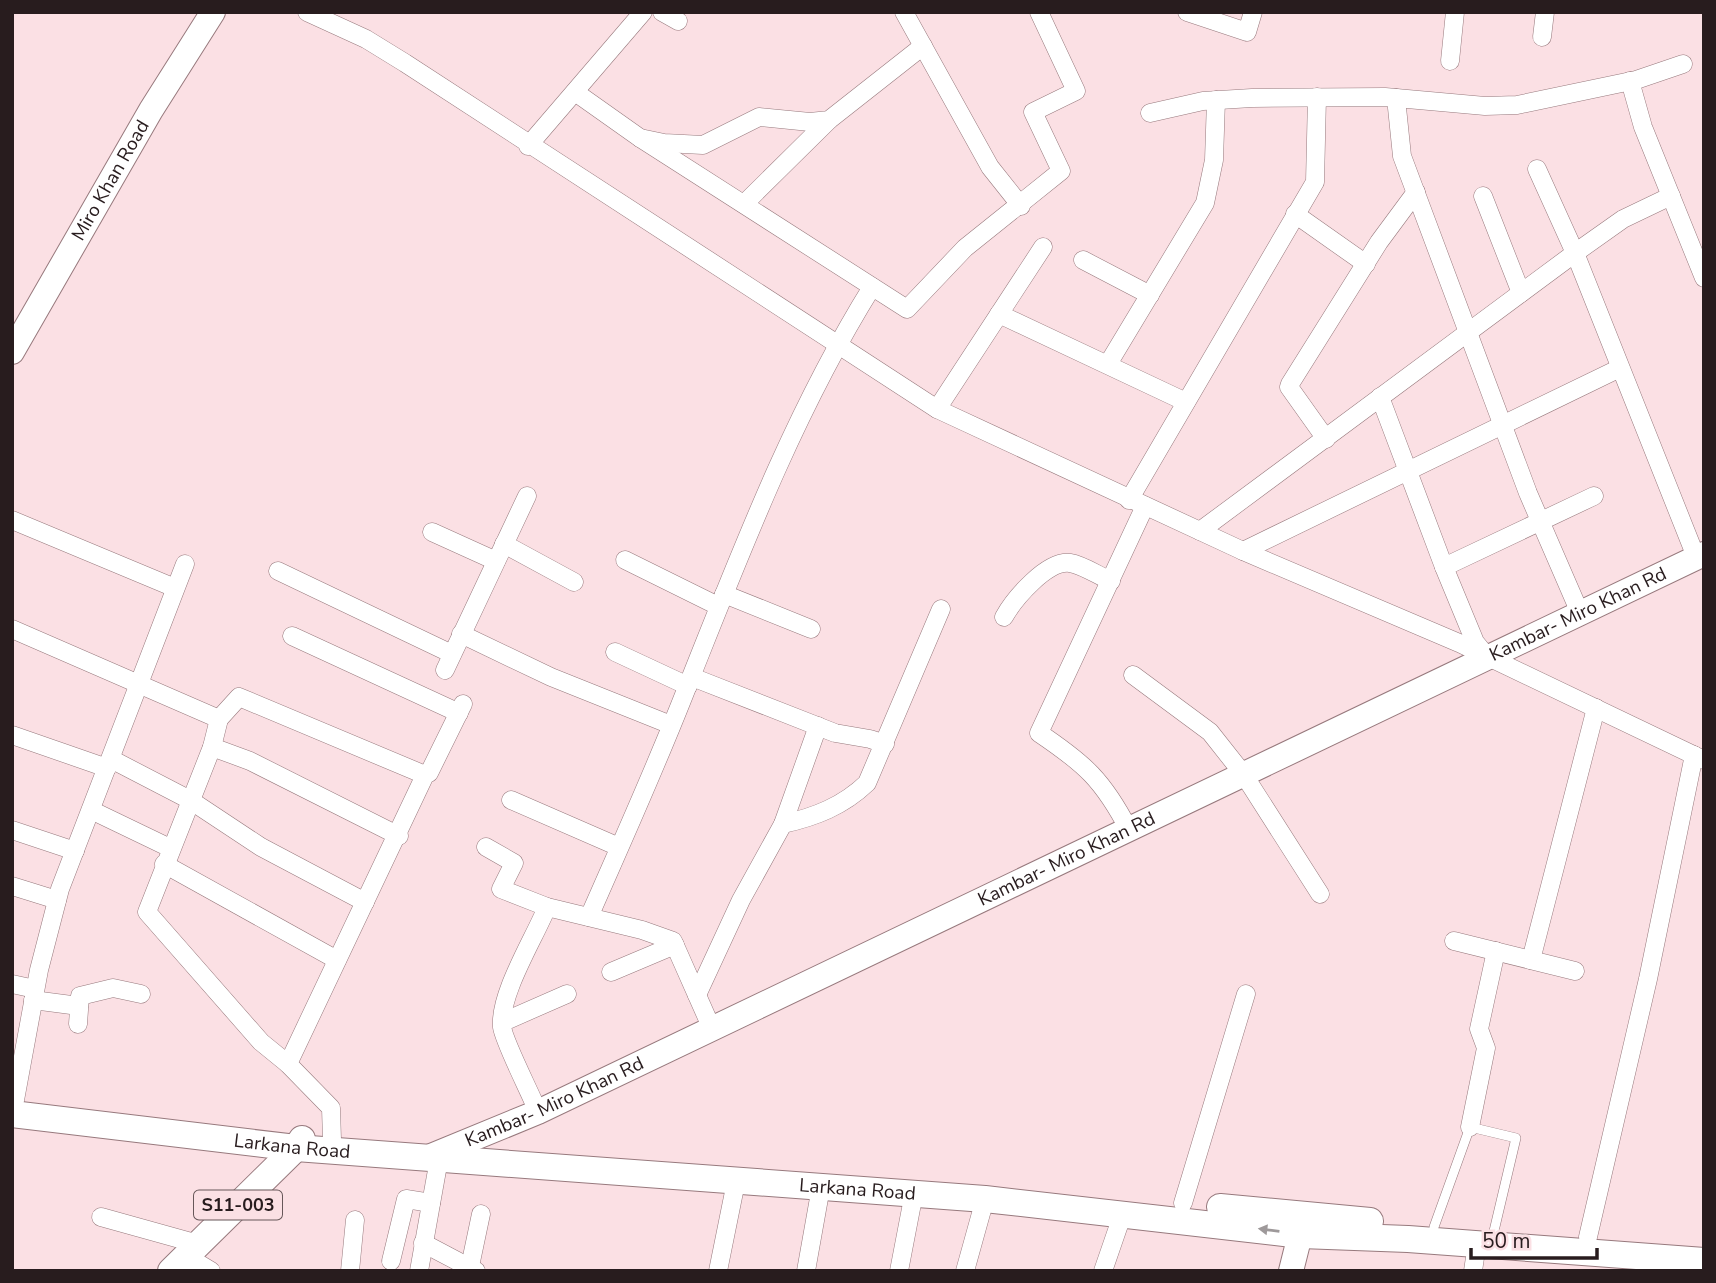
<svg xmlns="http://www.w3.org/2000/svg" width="1716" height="1283" viewBox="0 0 1716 1283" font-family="'Nunito Sans',sans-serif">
<rect width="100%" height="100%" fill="#fbe0e4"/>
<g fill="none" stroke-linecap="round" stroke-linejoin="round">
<defs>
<polyline id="lane" points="1434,1227 1470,1127 1516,1138 1494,1231"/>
<g id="street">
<polyline points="307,12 366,39 405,63 937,409 1243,551 1459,643 1704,760"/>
<polyline points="662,12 678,21"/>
<polyline points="904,12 990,167 1021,206"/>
<polyline points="1187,12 1247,32 1253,12"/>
<polyline points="1542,37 1545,12"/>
<polyline points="1450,61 1455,12"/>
<polyline points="1630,81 1643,127 1704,278"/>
<polyline points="575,92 640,138 664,143 703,145 759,117 810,122 829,120 923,46"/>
<polyline points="1396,98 1402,156 1528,493 1580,613"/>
<polyline points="1150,113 1203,101 1252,98 1385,97 1485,106 1517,105 1636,80 1683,64"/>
<polyline points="640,138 907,309 965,248 1061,171 1033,112 1076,91 1039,12"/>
<polyline points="528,146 643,12"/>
<polyline points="1537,169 1575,253 1696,557"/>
<polyline points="1483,196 1521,293"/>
<polyline points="744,204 829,120"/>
<polyline points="1295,214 1366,264"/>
<polyline points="1083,260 1150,295"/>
<polyline points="999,314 1186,402"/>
<polyline points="1108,364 1205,203 1214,160 1216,100"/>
<polyline points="1380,397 1444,567 1475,642 1484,653"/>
<polyline points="937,409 1043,247"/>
<polyline points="1326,439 1289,387 1290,384 1379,242 1416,192"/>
<polyline points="1129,500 1315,182 1317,97"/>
<polyline points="12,520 175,588"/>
<polyline points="1200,531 1575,253 1623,219 1671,196"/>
<polyline points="432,532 496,561"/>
<polyline points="504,544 574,582"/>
<polyline points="1243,551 1620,368"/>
<polyline points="625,560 718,606"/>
<polyline points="1444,567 1594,496"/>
<polyline points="278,571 452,654"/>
<polyline points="724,594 811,629"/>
<path d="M1004,617C1014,599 1047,560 1070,563C1083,565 1099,576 1111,581"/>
<polyline points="12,629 219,719"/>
<polyline points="461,634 551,677 671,725"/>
<polyline points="292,636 459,713"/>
<polyline points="615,652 688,686"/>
<polyline points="445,670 527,496"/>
<polyline points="1133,675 1210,732 1244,775 1320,894"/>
<polyline points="692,677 835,733 870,739 885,744"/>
<polyline points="12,735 107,768"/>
<polyline points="212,747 250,761 399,836"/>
<polyline points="111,759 190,800 261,847 365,902"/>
<polyline points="511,800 619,847"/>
<polyline points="91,810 170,848"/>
<path d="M783,824C815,817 843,806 867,783L941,609"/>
<polyline points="12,830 75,851"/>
<path d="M1129,830C1103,780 1085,764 1039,733L1145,506"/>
<polyline points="486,847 514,863 501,889 547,907 642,930 673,941 712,1029"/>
<polyline points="164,864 337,960"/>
<polyline points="12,886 57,900"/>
<path d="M589,917C624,837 660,758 691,677C744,544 796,409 872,287"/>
<polyline points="1454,941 1575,971"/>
<polyline points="1531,960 1596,708"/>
<polyline points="611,972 675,945"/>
<polyline points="12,984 35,989"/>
<polyline points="697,995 741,900 783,824 818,726"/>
<polyline points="33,1000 79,1006"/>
<polyline points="503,1022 567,994"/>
<polyline points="78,1024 80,996 113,988 141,994"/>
<polyline points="288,1064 261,1042 147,912 212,747 219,719 239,697 425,775"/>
<polyline points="15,1100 39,970 60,889 185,564"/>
<path d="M538,1112C531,1094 504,1042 502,1027C499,994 534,939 547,907"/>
<polyline points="1470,1127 1486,1048 1479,1029 1496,951"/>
<polyline points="332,1140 331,1108 288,1064 425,775 429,773 463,704"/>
<polyline points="1183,1203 1246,994"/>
<polyline points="101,1217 198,1244"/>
<polyline points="1588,1237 1648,979 1694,755"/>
<polyline points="423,1243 476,1271"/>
<polyline points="186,1256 211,1271"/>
<polyline points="391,1261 406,1199 431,1203"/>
<polyline points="350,1271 355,1220"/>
<polyline points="419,1271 439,1159"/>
<polyline points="469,1271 481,1214"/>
<polyline points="718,1271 736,1182"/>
<polyline points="806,1271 821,1187"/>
<polyline points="899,1271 914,1193"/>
<polyline points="965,1271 985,1199"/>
<polyline points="1103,1271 1123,1213"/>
<polyline points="1473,1271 1477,1244"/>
</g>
<g id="secondary">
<path id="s1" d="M12,352L151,110L213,12"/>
<path id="s2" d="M426,1158L538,1112L1704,554"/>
<polyline points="1291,1271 1305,1215"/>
</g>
<g id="primary">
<path id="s3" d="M12,1114L296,1148L985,1199L1301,1235L1408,1239L1704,1261"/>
<polyline points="1220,1207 1370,1221"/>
<polyline points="171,1271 296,1148 302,1139"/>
</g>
</defs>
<use href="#lane" stroke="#97797d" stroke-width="10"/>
<use href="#street" stroke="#97797d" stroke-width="19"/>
<use href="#secondary" stroke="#97797d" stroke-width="26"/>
<use href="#primary" stroke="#97797d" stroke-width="28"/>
<use href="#lane" stroke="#fff" stroke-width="9"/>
<use href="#street" stroke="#fff" stroke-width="18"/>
<use href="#secondary" stroke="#fff" stroke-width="24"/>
<use href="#primary" stroke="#fff" stroke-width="26"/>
</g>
<defs><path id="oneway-solid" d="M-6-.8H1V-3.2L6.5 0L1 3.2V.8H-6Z" transform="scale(1.75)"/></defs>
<use fill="#9e999a" href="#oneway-solid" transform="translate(1269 1230) rotate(-173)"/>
<g text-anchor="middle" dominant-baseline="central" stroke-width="7" stroke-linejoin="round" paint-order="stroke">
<rect fill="#fbe0e4" stroke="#675759" stroke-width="2" x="194" y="1190.5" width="88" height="29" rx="5"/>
<g font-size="18" font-weight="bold" fill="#281c1e">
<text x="238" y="1205">S11-003</text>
</g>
<g font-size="19" fill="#281c1e" stroke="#fbe0e4">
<text stroke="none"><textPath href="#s1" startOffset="198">Miro Khan Road</textPath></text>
<text stroke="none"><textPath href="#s2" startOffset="1274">Kambar- Miro Khan Rd</textPath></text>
<text stroke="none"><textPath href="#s2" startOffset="707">Kambar- Miro Khan Rd</textPath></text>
<text stroke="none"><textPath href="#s2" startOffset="140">Kambar- Miro Khan Rd</textPath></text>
<text stroke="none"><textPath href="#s3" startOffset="282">Larkana Road</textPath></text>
<text stroke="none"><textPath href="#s3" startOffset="849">Larkana Road</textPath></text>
</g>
</g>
<rect width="1716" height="1283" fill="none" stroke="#281c1e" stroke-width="28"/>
<path d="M1471 1248v10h126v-10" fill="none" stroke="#281c1e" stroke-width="3.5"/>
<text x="1482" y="1248" font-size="21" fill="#281c1e" stroke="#fbe0e4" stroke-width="5" paint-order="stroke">50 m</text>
</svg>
